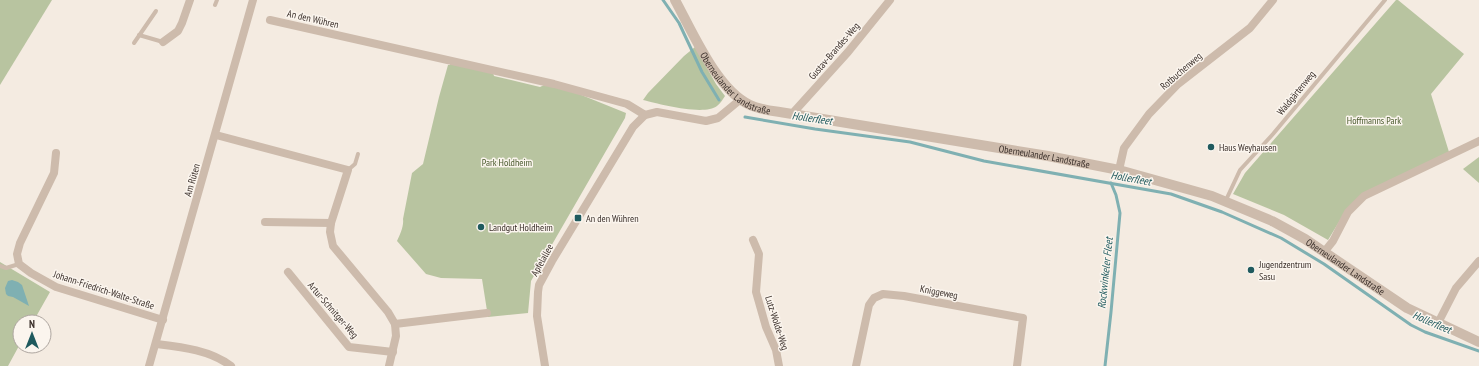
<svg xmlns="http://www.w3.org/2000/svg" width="1479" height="366" viewBox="0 0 1479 366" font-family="'PT Sans Narrow',sans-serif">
<rect width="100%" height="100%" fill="#f4ebe1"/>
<g fill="#b8c4a0">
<polygon points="0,0 52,0 0,85"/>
<polygon points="1396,0 1398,0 1464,54 1431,94 1449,152 1363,193 1345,212 1328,240 1284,215 1233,194 1245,173"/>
<path d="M695,47L716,84L725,96C723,99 720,104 717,106C704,116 659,104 643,100L648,93L684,56Z"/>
<path d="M450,64L493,73L494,76L540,87L546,84L574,92L626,113L625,118L531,281L528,313L488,317L482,279L441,278L426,274L397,241C400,235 404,226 403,219L412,173L423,164L439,97L448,65H450Z"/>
<polygon points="1479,157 1479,183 1463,169"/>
<polygon points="0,262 50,292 33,322 20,322 20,344 8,366 0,366"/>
</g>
<polygon fill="#7fb0b2" points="12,280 18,282 22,285 29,306 13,297 8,296 6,294 5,288 8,281"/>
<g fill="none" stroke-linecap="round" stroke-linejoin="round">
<g stroke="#7fb0b2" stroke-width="3">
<polyline points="663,0 679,23 702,72 719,100"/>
<polyline points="745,117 815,129 910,142 984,161 1171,194 1222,212 1281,238 1324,264 1411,325 1425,332 1479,351"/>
<polyline points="1105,366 1111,312 1120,213 1116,195 1111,183"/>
</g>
<g stroke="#cdbbac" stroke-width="4">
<polyline points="215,5 217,0"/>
<polyline points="139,35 163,42"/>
<polyline points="134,43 156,11"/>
<polyline points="348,170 355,164 358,154"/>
<polyline points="1226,200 1240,170 1273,134 1385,0"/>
<polyline points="0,266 6,268 19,264"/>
</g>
<g stroke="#cdbbac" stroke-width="8">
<polyline points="270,20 554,84 627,104 645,115 657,112 706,121 718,118 741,99"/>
<polyline points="163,42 178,31 182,23 190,0"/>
<polyline points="792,114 848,52 890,0"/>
<polyline points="216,135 348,170 331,223 330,232 333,246 388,312 395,324 396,336 389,366"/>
<polyline points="56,153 54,173 20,243 17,254 19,264 31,273 56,287 163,320"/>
<polyline points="1119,170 1124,148 1149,114 1178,84 1250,28 1273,0"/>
<polyline points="265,222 331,223"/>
<polyline points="753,240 759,254 756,292 766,327 776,350 779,366"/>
<polyline points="1325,251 1333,241 1348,212 1364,196 1479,141"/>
<polyline points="288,272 349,347 393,352"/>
<polyline points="1438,323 1456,288 1479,261"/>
<polyline points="395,324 487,313"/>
<path d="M156,344C181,347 210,350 231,366"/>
<polyline points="149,366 253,0"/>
<polyline points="545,366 537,316 538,292 539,285 552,261 633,127 645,115"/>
<polyline points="856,366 869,305 874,298 883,294 904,296 1023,318 1017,366"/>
</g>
<path stroke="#cdbbac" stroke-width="10" id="s1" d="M675,0C692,31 717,90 750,105C761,110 774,111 786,113L1048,156L1119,170L1212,196L1272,221L1305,239L1407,308L1479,342"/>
</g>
<g fill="#1f5a5e" stroke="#fbf5ee" stroke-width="1.5">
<circle cx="1211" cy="147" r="4"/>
<rect x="574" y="214" width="8" height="8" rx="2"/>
<circle cx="481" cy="227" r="4"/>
<circle cx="1251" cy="270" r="4"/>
</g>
<g text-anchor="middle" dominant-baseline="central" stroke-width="3" stroke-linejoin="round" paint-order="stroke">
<g font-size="10" fill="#3b302b" stroke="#fbf5ee">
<text transform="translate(313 19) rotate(13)">An den Wühren</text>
<text transform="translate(834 51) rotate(-49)">Gustav-Brandes-Weg</text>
<text transform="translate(1181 71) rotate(-41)">Rotbuchenweg</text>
<text stroke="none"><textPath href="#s1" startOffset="106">Oberneulander Landstraße</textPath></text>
<text transform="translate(1296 93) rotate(-51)">Waldgärtenweg</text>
<text stroke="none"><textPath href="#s1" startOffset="430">Oberneulander Landstraße</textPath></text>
<text transform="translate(192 180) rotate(-74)">Am Rüten</text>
<text transform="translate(542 260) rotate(-61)">Apfelallee</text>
<text stroke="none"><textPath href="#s1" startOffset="754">Oberneulander Landstraße</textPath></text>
<text transform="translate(104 290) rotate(18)">Johann-Friedrich-Walte-Straße</text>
<text transform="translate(939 292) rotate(11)">Kniggeweg</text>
<text transform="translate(333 310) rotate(49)">Artur-Schnitger-Weg</text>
<text transform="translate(777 323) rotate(72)">Lutz-Wolde-Weg</text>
</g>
<g font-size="10" fill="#4a5a2e" stroke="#fbf5ee">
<text x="1374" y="120">Hoffmanns Park</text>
<text x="507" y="162">Park Holdheim</text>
</g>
<g font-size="10" fill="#3b302b" stroke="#fbf5ee" text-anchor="start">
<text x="1219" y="147">Haus Weyhausen</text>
<text x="586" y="218">An den Wühren</text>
<text x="489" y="227">Landgut Holdheim</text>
<text x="1259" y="264">Jugendzentrum<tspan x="1259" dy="12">Sasu</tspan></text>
</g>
<g font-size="11" font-style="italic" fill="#1f5a5e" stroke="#fbf5ee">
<text transform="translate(812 118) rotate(8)">Hollerfleet</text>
<text transform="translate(1131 178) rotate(10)">Hollerfleet</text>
<text transform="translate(1105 273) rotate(-84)">Rockwinkeler Fleet</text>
<text transform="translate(1432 322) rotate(23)">Hollerfleet</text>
</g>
</g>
<g transform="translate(32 334)"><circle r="19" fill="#fbf5ee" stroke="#aea6a0"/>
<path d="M0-3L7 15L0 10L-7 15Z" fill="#1f5a5e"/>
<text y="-6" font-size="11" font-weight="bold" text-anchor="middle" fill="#3b302b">N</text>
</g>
</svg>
